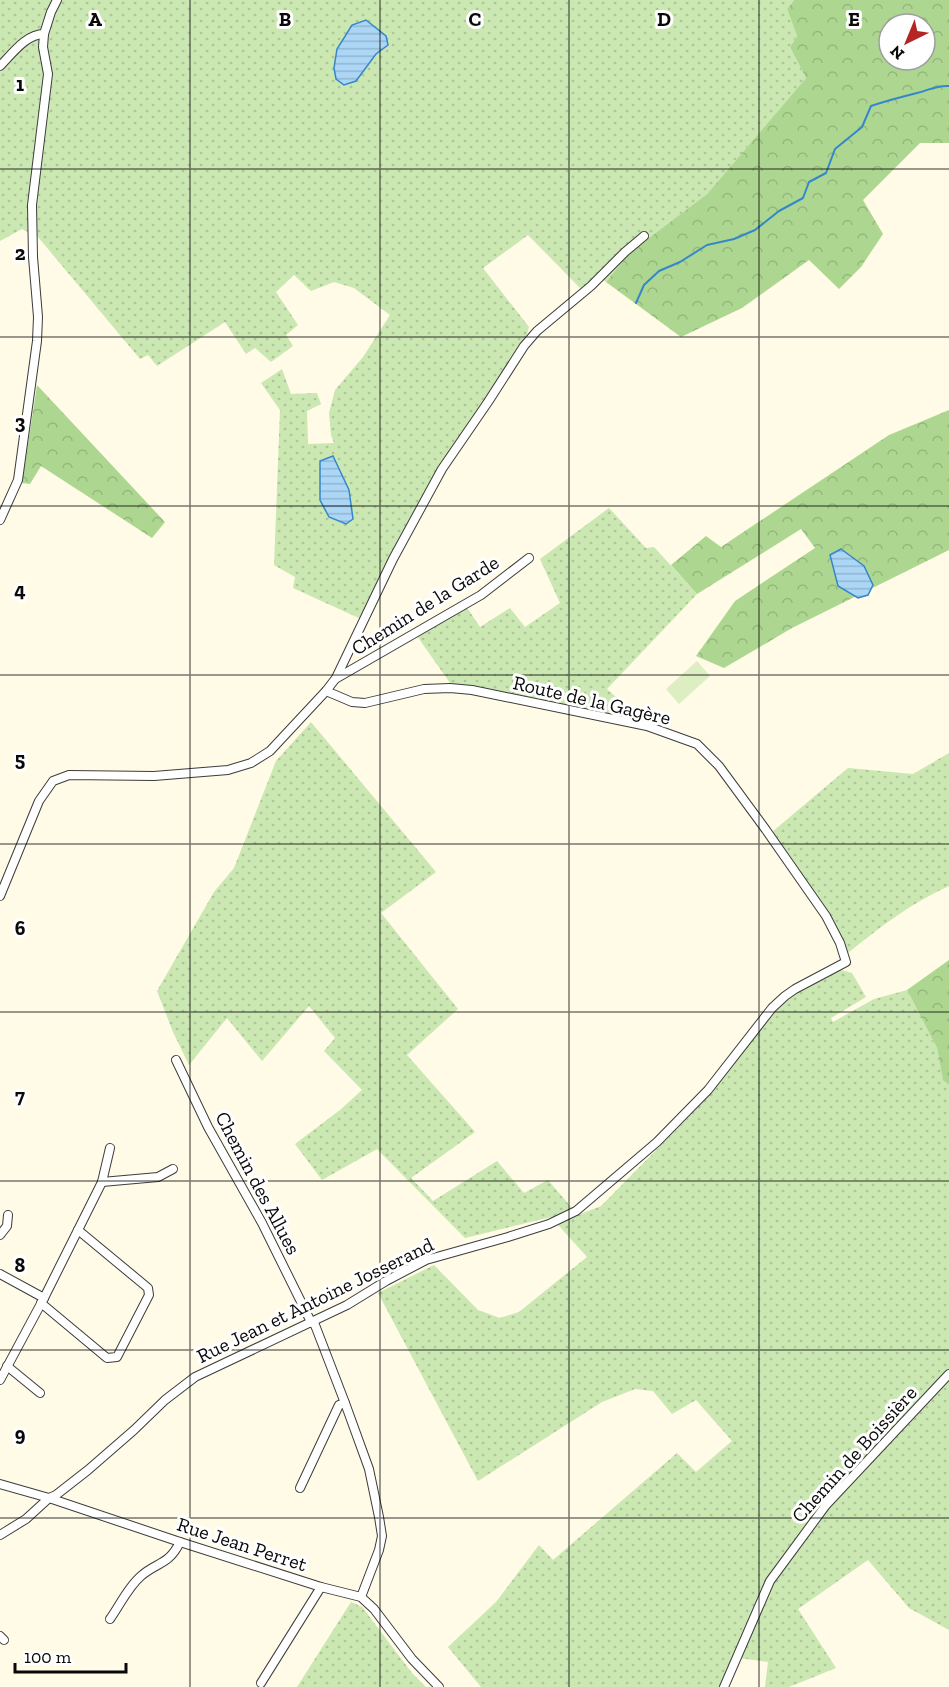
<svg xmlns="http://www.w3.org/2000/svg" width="949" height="1687" viewBox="0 0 949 1687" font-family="'Zilla Slab',serif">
<defs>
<pattern id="grass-dots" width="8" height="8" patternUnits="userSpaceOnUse" patternTransform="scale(1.5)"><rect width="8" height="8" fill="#cbe7b2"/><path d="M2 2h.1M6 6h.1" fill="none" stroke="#adc598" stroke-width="1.8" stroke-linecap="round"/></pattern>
<pattern id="forest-crowns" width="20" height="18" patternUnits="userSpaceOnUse" patternTransform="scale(1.5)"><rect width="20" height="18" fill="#add791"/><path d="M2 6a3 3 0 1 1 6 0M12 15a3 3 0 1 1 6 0" fill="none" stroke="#94b77c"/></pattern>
<pattern id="water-rules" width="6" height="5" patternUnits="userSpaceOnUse" patternTransform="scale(1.5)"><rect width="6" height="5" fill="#acd6f5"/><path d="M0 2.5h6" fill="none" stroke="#93b6d1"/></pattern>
</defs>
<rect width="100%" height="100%" fill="#fffbe6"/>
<g fill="url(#grass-dots)">
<polygon points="0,0 794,0 787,9 797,36 790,47 806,78 707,194 629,253 606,282 596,276 581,289 528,235 483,268 529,327 527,334 440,467 361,619 293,588 295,577 274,565 280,410 261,383 282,369 291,394 317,393 321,404 307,411 308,444 334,443 331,435 329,413 335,390 363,357 390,315 354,288 334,282 311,291 294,275 276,292 298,325 286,335 293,346 271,362 255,348 246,354 225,322 157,366 148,355 140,359 38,237 22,229 0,241"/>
<polygon points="609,508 646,548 654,547 697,594 607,689 618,699 609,714 450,683 417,636 466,606 480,627 510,608 525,627 560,603 540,559"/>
<polygon points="311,722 436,872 381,913 458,1009 407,1055 475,1132 411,1178 433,1201 497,1161 524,1193 548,1180 578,1215 601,1206 688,1118 730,1069 775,1009 797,991 841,970 852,973 866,997 831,1018 833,1022 874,999 907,990 937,1048 943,1079 949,1085 949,1630 909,1608 868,1560 798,1609 836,1668 789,1687 765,1687 768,1662 732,1657 719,1687 481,1687 448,1647 496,1602 539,1545 553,1560 677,1453 696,1472 732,1441 696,1400 672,1414 653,1391 635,1389 602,1402 478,1481 378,1293 434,1265 478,1310 500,1318 519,1312 587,1257 551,1217 465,1238 377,1149 322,1180 295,1144 340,1110 362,1090 324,1051 335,1038 309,1006 262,1061 227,1018 189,1065 173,1032 157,991 214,892 234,868 276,761"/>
<path d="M949,753V886C911,903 880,927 848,953L830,915L772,832L848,768L913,774Z"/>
<polygon points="351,1602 362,1607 412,1673 426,1687 297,1687"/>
</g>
<g fill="url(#forest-crowns)" fill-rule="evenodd">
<path d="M794,0H949V143H920L863,200L883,234L861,267L839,289L809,260L742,308L681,337L606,282L629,253L707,194L806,78L790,47L797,36L787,9ZM889,24H925V60H889Z"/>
<polygon points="37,385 165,522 152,538 41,466 30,484 22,483"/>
<polygon points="949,410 949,550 792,628 724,668 696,656 735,601 815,548 801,529 697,594 671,565 706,536 721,547 889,435"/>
<polygon points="949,960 949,1085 943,1080 937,1048 907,990"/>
</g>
<polygon fill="#ddeec3" points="697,661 710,676 679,704 666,689"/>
<g fill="url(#water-rules)" stroke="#3487ca" stroke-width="1.5">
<polygon points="366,20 386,36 388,45 376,54 356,81 344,85 336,79 334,68 337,49 352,25"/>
<polygon points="333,456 349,490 353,519 346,524 329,517 320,500 320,461"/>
<polygon points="841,549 864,566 873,585 868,595 858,598 838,586 830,555"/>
</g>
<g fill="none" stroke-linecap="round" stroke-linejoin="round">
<path stroke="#3487ca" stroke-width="2" d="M636,303L644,285L659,271L680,262L707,245L734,239L755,230L779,211L803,198L809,182L826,173L835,149L862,127L871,106C886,101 901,97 917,93C929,90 937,85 949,86"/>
<defs>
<g id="minor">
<path d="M0,66C12,54 26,34 44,34"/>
<polyline points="0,520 18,480 37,341 38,317 33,257 32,205 48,74 43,47 44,34 51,12 57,0"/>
<polyline points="337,678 481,595 529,558"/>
<polyline points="0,896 39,801 53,781 69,775 154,776 228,770 251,763 270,751 326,691 336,678 393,559 442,469 488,402 524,346 537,331 591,286 625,252 644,236"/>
<polyline points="176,1060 208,1127 262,1223 311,1322 315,1325 345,1403 369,1469 379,1517 382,1536 379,1550 361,1597"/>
<polyline points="102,1182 158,1177 173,1169"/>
<polyline points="0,1235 7,1226 8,1215"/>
<polyline points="0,1274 44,1298"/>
<polyline points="41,1303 107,1358 117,1357 149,1295 148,1288 78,1230"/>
<polyline points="7,1366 40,1393"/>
<polyline points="0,1380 44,1298 102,1182 110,1148"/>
<polyline points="0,1484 49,1498 180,1542 321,1587 361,1597 374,1609 412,1659 439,1687"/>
<polyline points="300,1488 339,1405 345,1403"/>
<polyline points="0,1535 26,1519 49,1498 56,1495 88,1470 134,1430 165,1400 195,1377 347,1305 386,1281 426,1260 508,1237 549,1224 576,1211 657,1142 708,1090 772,1008 785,996 795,989 846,962 840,943 826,916 766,830 719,766 697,744 647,726 472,690 450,688 424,689 365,703 352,702 326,691"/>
<path d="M110,1619C120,1605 128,1587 141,1576C157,1562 169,1565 180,1542"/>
<polyline points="0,1636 4,1640"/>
<polyline points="261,1683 321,1587"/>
<polyline points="724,1687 770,1581 826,1505 949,1374"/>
</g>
</defs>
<use href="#minor" stroke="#3c3c3c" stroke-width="10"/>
<use href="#minor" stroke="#fff" stroke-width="8"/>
</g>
<path fill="none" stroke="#090909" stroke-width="1.5" stroke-opacity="0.55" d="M190,0V1687M380,0V1687M569,0V1687M759,0V1687M0,169H949M0,337H949M0,506H949M0,675H949M0,844H949M0,1012H949M0,1181H949M0,1350H949M0,1518H949"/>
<g text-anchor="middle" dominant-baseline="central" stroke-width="6" stroke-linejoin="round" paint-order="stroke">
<g font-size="20" fill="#090909" stroke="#fff">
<text transform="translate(425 605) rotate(-32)">Chemin de la Garde</text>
<text transform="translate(592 700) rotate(13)">Route de la Gagère</text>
<text transform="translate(258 1183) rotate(62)">Chemin des Allues</text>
<text transform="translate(315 1300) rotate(-26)">Rue Jean et Antoine Josserand</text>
<text transform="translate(854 1454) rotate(-48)">Chemin de Boissière</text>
<text transform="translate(242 1544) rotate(18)">Rue Jean Perret</text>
</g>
</g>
<g font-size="20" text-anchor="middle" font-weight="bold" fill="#090909" stroke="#fff" stroke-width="6" stroke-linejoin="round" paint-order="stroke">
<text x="95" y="26">A</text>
<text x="285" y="26">B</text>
<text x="475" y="26">C</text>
<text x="664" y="26">D</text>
<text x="854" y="26">E</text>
<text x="20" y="91">1</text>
<text x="20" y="260">2</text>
<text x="20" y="429">3</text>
<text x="20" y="597">4</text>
<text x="20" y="766">5</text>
<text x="20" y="935">6</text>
<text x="20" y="1103">7</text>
<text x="20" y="1272">8</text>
<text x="20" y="1441">9</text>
</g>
<g transform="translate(907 42) rotate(223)"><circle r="28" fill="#ffffff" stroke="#9d9d9d" stroke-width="1.5"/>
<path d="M0-4.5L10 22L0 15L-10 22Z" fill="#b62525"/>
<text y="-9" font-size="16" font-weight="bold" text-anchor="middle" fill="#090909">N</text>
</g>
<path d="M15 1663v9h111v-9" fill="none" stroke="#090909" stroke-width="3"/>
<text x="24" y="1663" font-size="18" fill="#090909" stroke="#ffffff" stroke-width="4.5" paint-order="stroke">100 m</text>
</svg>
